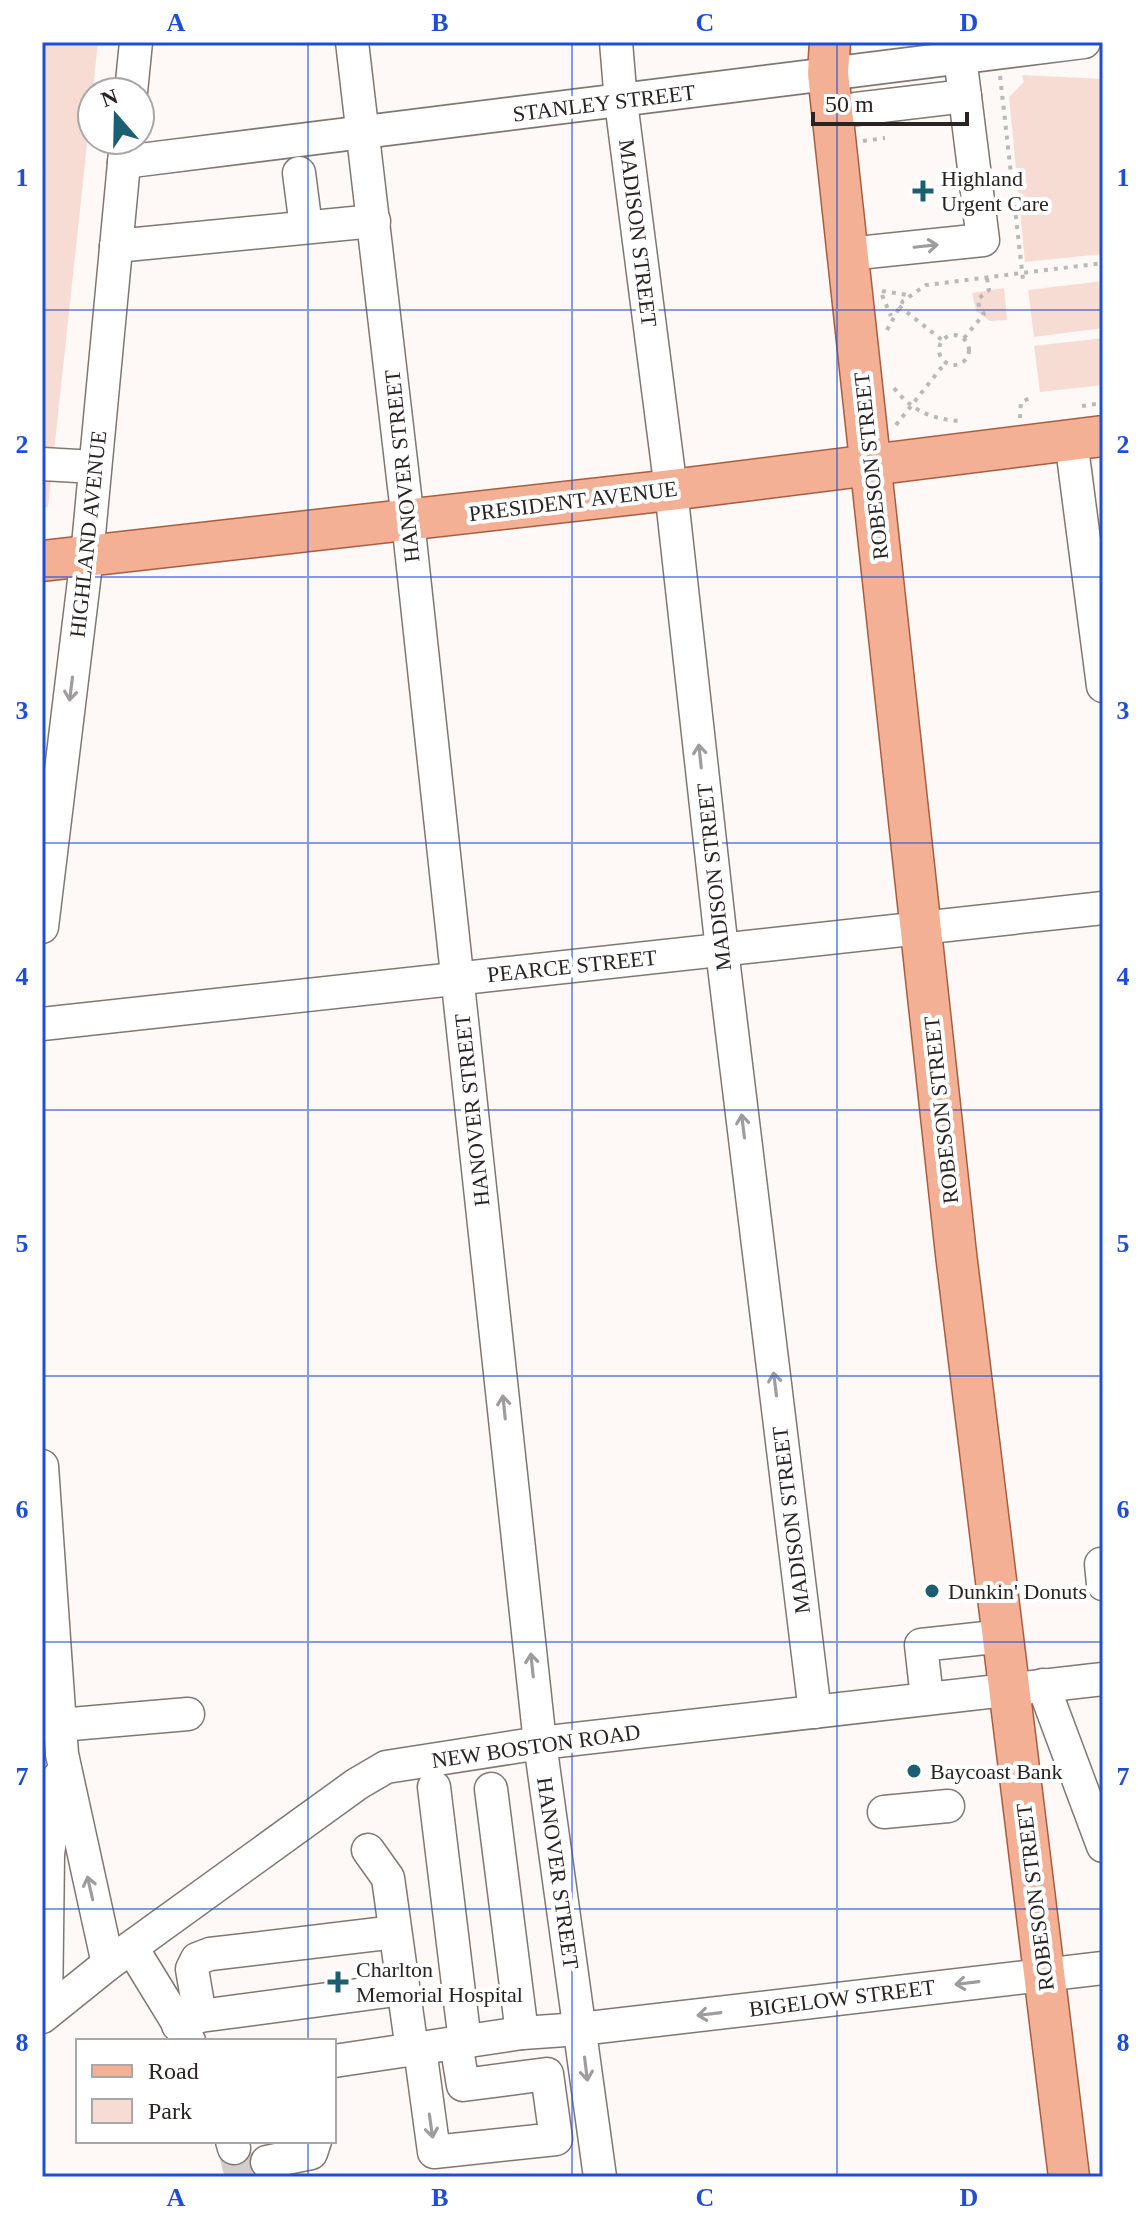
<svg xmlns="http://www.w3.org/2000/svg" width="1145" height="2219" viewBox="0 0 1145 2219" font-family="Georgia,serif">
<rect width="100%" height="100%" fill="#fef9f6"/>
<g fill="#f6dcd3">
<polygon points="42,42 98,42 48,507 42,508"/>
<polygon points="1022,75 1103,79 1103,254 1025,262 1009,97 1024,82"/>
<polygon points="1103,281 1103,328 1034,337 1028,290"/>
<polygon points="1004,288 1007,320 990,321 976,311 972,293"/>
<polygon points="1103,338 1103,385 1040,392 1034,346"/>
</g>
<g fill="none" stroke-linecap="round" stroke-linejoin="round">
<polyline stroke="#d3cecc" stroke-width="32" stroke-dasharray="32 16" stroke-linecap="butt" points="234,2148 238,2166 267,2162"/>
<defs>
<g id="minor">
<polyline points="352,42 408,521 540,1743 600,2177"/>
<polyline points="616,42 621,102 671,490 722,950 815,1712"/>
<polyline points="131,92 136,42"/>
<polyline points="856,109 965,96"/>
<polyline points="124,162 1084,42"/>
<polyline points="299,173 306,227"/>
<polyline points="116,246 374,221"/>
<polyline points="848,254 983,240 960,57"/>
<polyline points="1071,440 1103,686"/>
<polyline points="42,464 95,467"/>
<polyline points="42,927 87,556 126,142"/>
<polyline points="42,1024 1103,908"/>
<polyline points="42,1466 62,1754 108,1964"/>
<polyline points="1101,1564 1103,1584"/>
<polyline points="1043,1685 1103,1846"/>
<polyline points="927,1698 921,1645 1004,1636"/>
<polyline points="60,1725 188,1714"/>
<polyline points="434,1787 465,2042"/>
<polyline points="491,1789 522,2033"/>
<polyline points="884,1812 948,1806"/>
<polyline points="368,1850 388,1878 412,2050"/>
<polyline points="132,1948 189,2041"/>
<polyline points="46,2013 48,1854 59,1777"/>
<polyline points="200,2016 192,1969 197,1959 210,1954 395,1932"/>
<polyline points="42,2017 108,1964 357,1784 386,1767 540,1743 1103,1679"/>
<polyline points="178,2025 200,2016 403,1989"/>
<polyline points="420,2049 434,2152 556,2139 547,2074 463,2085 456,2043"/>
<polyline points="334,2061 522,2033 580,2029 1103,1968"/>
<polyline points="232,2141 234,2148"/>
<polyline points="267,2162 311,2153 315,2141"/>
</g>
<g id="major">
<polyline points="830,42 828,73 956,1254 1069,2177"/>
<polyline points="42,561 671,490 1103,436"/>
</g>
</defs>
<use href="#minor" stroke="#827671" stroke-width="35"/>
<use href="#major" stroke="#a85d3f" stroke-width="43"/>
<g stroke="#bdb8b5" stroke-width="4" stroke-dasharray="4 6" stroke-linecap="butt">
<polyline points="1000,76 1023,280"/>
<polyline points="863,141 885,138"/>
<polyline points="882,291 908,295"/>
<polyline points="882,295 891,316"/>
<polyline points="899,306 942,340"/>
<polyline points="887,330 903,301 926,285 1103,263"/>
<circle cx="954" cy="350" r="15"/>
<polyline points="964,338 984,314 979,307 978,299 989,290 987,278"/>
<path d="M894,388C912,411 933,420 962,421"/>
<polyline points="1082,406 1103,403"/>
<polyline points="1020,418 1021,402 1033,397"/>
<polyline points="896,425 945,363"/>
</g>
<use href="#minor" stroke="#fff" stroke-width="32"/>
<use href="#major" stroke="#f4b095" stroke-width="40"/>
</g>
<defs><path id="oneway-shaft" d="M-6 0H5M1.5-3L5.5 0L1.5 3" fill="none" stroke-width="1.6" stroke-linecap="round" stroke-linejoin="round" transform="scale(2)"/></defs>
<g stroke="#9f9c9c">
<use href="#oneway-shaft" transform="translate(926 246) rotate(-6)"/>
<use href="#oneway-shaft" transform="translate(71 689) rotate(97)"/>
<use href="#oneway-shaft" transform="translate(700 756) rotate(-96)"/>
<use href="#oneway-shaft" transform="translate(743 1126) rotate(-97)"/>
<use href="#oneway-shaft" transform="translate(775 1384) rotate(-97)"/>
<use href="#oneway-shaft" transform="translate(504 1407) rotate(-96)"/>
<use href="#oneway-shaft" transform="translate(532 1665) rotate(-96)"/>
<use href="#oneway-shaft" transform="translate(90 1888) rotate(-103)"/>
<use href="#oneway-shaft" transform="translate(967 1983) rotate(173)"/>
<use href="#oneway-shaft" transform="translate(709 2014) rotate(173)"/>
<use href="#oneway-shaft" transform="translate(586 2069) rotate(83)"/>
<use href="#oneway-shaft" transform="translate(431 2126) rotate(82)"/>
</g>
<path fill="none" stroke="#1d4ed8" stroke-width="2" stroke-opacity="0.55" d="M308,42V2041M572,42V2177M837,42V2177M42,310H1103M42,577H1103M42,843H1103M42,1110H1103M42,1376H1103M42,1642H1103M42,1909H1103M308,2141V2177"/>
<g fill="#1c5e72" stroke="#fff" stroke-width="3">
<path d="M919 179h8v8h8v8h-8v8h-8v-8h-8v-8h8z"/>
<circle cx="932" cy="1591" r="8"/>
<circle cx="914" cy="1771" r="8"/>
<path d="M334 1970h8v8h8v8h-8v8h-8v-8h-8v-8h8z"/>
</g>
<g text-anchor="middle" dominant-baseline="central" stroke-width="8" stroke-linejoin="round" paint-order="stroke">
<g font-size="22" fill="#292422" stroke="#fff">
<text transform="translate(604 103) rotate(-7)">STANLEY STREET</text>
<text transform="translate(638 233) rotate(83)">MADISON STREET</text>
<text transform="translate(402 466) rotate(-96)">HANOVER STREET</text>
<text transform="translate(871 466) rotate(-96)">ROBESON STREET</text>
<text transform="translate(573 501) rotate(-7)">PRESIDENT AVENUE</text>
<text transform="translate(88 534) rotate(-84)">HIGHLAND AVENUE</text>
<text transform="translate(714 877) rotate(-96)">MADISON STREET</text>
<text transform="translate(572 966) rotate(-6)">PEARCE STREET</text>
<text transform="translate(472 1110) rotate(-96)">HANOVER STREET</text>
<text transform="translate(941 1110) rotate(-96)">ROBESON STREET</text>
<text transform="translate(791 1520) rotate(-97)">MADISON STREET</text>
<text transform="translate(536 1746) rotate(-8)">NEW BOSTON ROAD</text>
<text transform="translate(558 1873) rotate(82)">HANOVER STREET</text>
<text transform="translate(1035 1897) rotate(-97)">ROBESON STREET</text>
<text transform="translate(842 1998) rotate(-7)">BIGELOW STREET</text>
</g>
<g font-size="22" fill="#292422" stroke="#fff" text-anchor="start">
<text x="941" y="178">Highland<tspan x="941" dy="25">Urgent Care</tspan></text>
<text x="948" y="1591">Dunkin' Donuts</text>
<text x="930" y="1771">Baycoast Bank</text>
<text x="356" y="1969">Charlton<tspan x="356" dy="25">Memorial Hospital</tspan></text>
</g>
</g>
<rect width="1145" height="2219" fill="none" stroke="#ffffff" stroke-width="88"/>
<rect x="76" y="2039" width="260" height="104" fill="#ffffff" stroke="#a9a7a7" stroke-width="2"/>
<rect x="92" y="2065" width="40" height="12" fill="#f4b095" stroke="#a9a7a7" stroke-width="2"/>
<text x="148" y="2079" font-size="24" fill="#292422">Road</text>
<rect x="92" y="2099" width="40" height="24" fill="#f6dcd3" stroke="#a9a7a7" stroke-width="2"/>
<text x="148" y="2119" font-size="24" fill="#292422">Park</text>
<g transform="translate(116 116) rotate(340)"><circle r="38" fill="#ffffff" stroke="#a9a7a7" stroke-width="2"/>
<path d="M0-6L14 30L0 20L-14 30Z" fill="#1c5e72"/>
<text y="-12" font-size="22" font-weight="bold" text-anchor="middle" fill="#292422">N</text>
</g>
<path d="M813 112v12h154v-12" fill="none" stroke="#292422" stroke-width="4"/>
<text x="825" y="112" font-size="24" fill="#292422" stroke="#ffffff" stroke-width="6" paint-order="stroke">50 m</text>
<rect x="44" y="44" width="1057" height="2131" fill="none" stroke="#1d4ed8" stroke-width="3"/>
<g font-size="26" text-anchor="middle" font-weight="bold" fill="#1d4ed8">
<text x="176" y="31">A</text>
<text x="440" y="31">B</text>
<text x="705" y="31">C</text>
<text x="969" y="31">D</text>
<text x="22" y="186">1</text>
<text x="1123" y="186">1</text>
<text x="22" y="453">2</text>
<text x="1123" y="453">2</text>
<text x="22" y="719">3</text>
<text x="1123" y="719">3</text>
<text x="22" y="985">4</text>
<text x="1123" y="985">4</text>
<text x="22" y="1252">5</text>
<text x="1123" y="1252">5</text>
<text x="22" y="1518">6</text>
<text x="1123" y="1518">6</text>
<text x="22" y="1785">7</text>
<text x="1123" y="1785">7</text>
<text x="22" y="2051">8</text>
<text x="1123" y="2051">8</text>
<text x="176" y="2206">A</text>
<text x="440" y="2206">B</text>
<text x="705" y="2206">C</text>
<text x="969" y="2206">D</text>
</g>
</svg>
